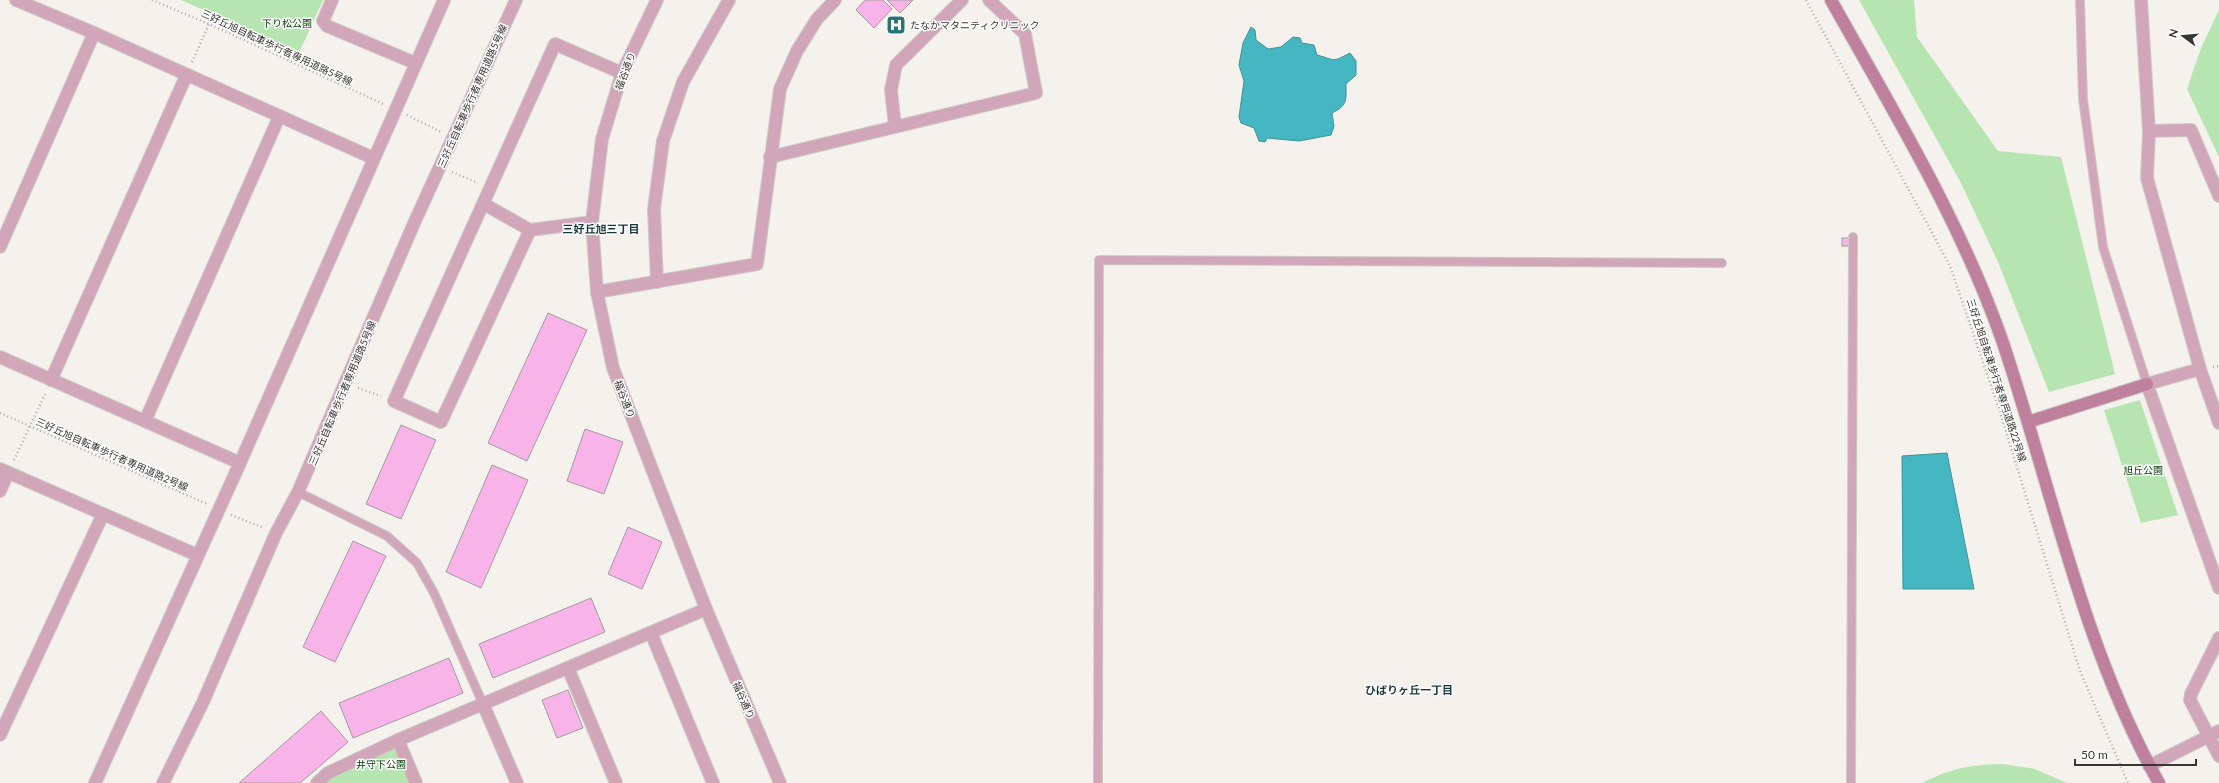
<svg xmlns="http://www.w3.org/2000/svg" width="2219" height="783" viewBox="0 0 2219 783" font-family="Lato,'Noto Sans JP',sans-serif">
<rect width="100%" height="100%" fill="#f5f1ec"/>
<g fill="#b6e5b2">
<polygon points="181,0 323,0 299,53"/>
<polygon points="1859,0 1914,0 1917,37 1998,151 2061,157 2115,374 2049,392 1998,262 1961,183"/>
<polygon points="2219,10 2219,157 2187,89 2201,48"/>
<polygon points="2140,400 2178,515 2141,523 2104,410"/>
<polygon points="392,739 411,783 320,783"/>
<path d="M2003,764L2035,769L2067,783H1922C1952,768 1969,765 2003,764Z"/>
</g>
<g fill="#44b7c2" stroke="#419198">
<path d="M1251,27L1255,30L1256,40L1268,49L1281,47L1293,37L1300,38L1302,43L1314,45L1317,55C1336,60 1331,63 1350,53L1356,61V75L1346,84C1346,100 1348,105 1332,113L1334,126L1331,135L1299,141L1267,138L1265,142L1259,141L1254,128L1241,123L1239,117L1244,81L1239,65L1243,43Z"/>
<polygon points="1947,453 1974,589 1903,589 1902,456"/>
</g>
<g fill="#f8b4e8" stroke="#a19c9f">
<polygon points="865,0 883,0 892,9 874,28 856,10"/>
<polygon points="887,0 913,0 900,13"/>
<rect x="1842" y="238" width="8" height="8"/>
<polygon points="548,313 587,330 527,461 488,443"/>
<polygon points="401,425 436,440 401,519 366,504"/>
<polygon points="585,429 623,442 604,494 567,481"/>
<polygon points="492,465 528,480 481,588 446,572"/>
<polygon points="628,527 662,542 642,589 608,574"/>
<polygon points="353,541 386,556 335,662 303,647"/>
<polygon points="591,598 605,632 493,678 479,644"/>
<polygon points="449,658 463,693 353,738 339,703"/>
<polygon points="568,690 583,728 557,738 542,700"/>
<polygon points="321,711 348,742 300,783 239,783"/>
</g>
<g fill="none" stroke-linecap="round" stroke-linejoin="round">
<defs>
<g id="lane">
<polyline points="2080,0 2083,99 2103,247 2147,384"/>
<polyline points="298,492 387,536 417,563 434,593 483,704"/>
<polyline points="1098,783 1099,260 1722,263"/>
<polyline points="1851,783 1853,237"/>
</g>
<g id="street">
<polyline points="16,0 94,33 373,158"/>
<polyline points="332,0 323,21 327,26 415,63"/>
<polyline points="657,0 622,73 602,139 592,222 597,292 613,368 706,609 780,783"/>
<polyline points="2141,0 2149,131 2147,178 2200,369 2219,423"/>
<polyline points="895,126 891,90 896,65 962,0"/>
<polyline points="2149,131 2191,130 2219,196"/>
<polyline points="770,157 1036,93 1025,34 989,0"/>
<polyline points="484,204 530,230"/>
<polyline points="592,222 530,230 441,422 394,401 555,44 622,73"/>
<polyline points="0,247 94,33"/>
<polyline points="657,282 654,209 663,141 683,82 729,0"/>
<polyline points="597,292 757,264 780,89 797,51 817,19 835,0"/>
<polyline points="0,357 240,463"/>
<polyline points="2200,369 2147,384 2219,588"/>
<polyline points="51,380 186,76"/>
<polyline points="145,421 279,117"/>
<polyline points="0,469 197,555"/>
<polyline points="0,491 8,473"/>
<polyline points="651,633 713,783"/>
<polyline points="2219,638 2191,694 2190,700 2219,756"/>
<polyline points="568,668 616,783"/>
<polyline points="483,704 517,783"/>
<polyline points="0,735 103,514"/>
<polyline points="398,740 416,783"/>
<polyline points="2149,766 2219,731"/>
<polyline points="95,783 240,463 444,0"/>
<polyline points="163,783 203,702 276,533 298,492 415,221 516,0"/>
<polyline points="317,783 328,773 398,740 706,609"/>
</g>
<g id="secondary">
<path d="M1831,0C1893,111 1960,220 2002,340C2052,488 2082,646 2159,783"/>
<polyline points="2028,422 2147,384"/>
</g>
</defs>
<use href="#lane" stroke="#cfccc7" stroke-width="10"/>
<use href="#street" stroke="#cfccc7" stroke-width="14"/>
<use href="#secondary" stroke="#cfccc7" stroke-width="14"/>
<g stroke="#aeaba7" stroke-width="2.5" stroke-dasharray="1 3" stroke-linecap="butt">
<polyline points="152,0 209,24 383,104"/>
<polyline points="1806,0 1950,266 1999,409 2080,671 2128,783"/>
<polyline points="192,62 209,24"/>
<polyline points="407,115 441,132"/>
<polyline points="452,172 478,183"/>
<polyline points="2213,367 2219,366"/>
<polyline points="358,388 381,396"/>
<polyline points="0,413 207,504"/>
<polyline points="14,460 46,392"/>
<polyline points="231,515 264,528"/>
</g>
<use href="#lane" stroke="#d2a6b9" stroke-width="8"/>
<use href="#street" stroke="#d2a6b9" stroke-width="12"/>
<use href="#secondary" stroke="#bf809e" stroke-width="12"/>
</g>
<defs>
<symbol id="hospital-square" viewBox="-11 -11 22 22"><rect x="-9" y="-9" width="18" height="18" rx="4" fill="#2a7474" stroke="#fff"/><path d="M-5-5h3v3.5h4V-5h3V5h-3V1.5h-4V5h-3Z" fill="#fff"/></symbol>
</defs>
<g fill-rule="evenodd">
<use href="#hospital-square" x="885" y="14" width="22" height="22"/>
</g>
<g text-anchor="middle" dominant-baseline="central" stroke-width="3" stroke-linejoin="round" paint-order="stroke">
<g font-size="10" fill="#003401" stroke="#fff">
<text x="287" y="23">下り松公園</text>
<text x="2143" y="470">旭丘公園</text>
<text x="381" y="764">井守下公園</text>
</g>
<g font-size="10" fill="#393735" stroke="#fff" text-anchor="start">
<text x="910" y="25">たなかマタニティクリニック</text>
</g>
<g font-size="10" fill="#393735" stroke="#fff">
<text transform="translate(277 47) rotate(25)">三好丘旭自転車歩行者専用道路5号線</text>
<text transform="translate(625 71) rotate(-69)">福谷通り</text>
<text transform="translate(472 96) rotate(-66)">三好丘自転車歩行者専用道路5号線</text>
<text transform="translate(1997 380) rotate(72)">三好丘旭自転車歩行者専用道路22号線</text>
<text transform="translate(342 393) rotate(-67)">三好丘自転車歩行者専用道路5号線</text>
<text transform="translate(625 399) rotate(69)">福谷通り</text>
<text transform="translate(112 454) rotate(24)">三好丘旭自転車歩行者専用道路2号線</text>
<text transform="translate(744 700) rotate(67)">福谷通り</text>
</g>
<g font-size="11" font-weight="bold" fill="#153838" stroke="#fff">
<text x="601" y="228">三好丘旭三丁目</text>
<text x="1409" y="689">ひばりヶ丘一丁目</text>
</g>
</g>
<g transform="translate(2183 36) rotate(286)" stroke="#ffffff" stroke-width="3" paint-order="stroke">
<path d="M0-3L7 15L0 10L-7 15Z" fill="#393735"/>
<text y="-6" font-size="11" font-weight="bold" text-anchor="middle" fill="#393735">N</text>
</g>
<path d="M2075 759v6h121v-6" fill="none" stroke="#393735" stroke-width="2"/>
<text x="2081" y="759" font-size="12" fill="#393735" stroke="#ffffff" stroke-width="3" paint-order="stroke">50 m</text>
</svg>
